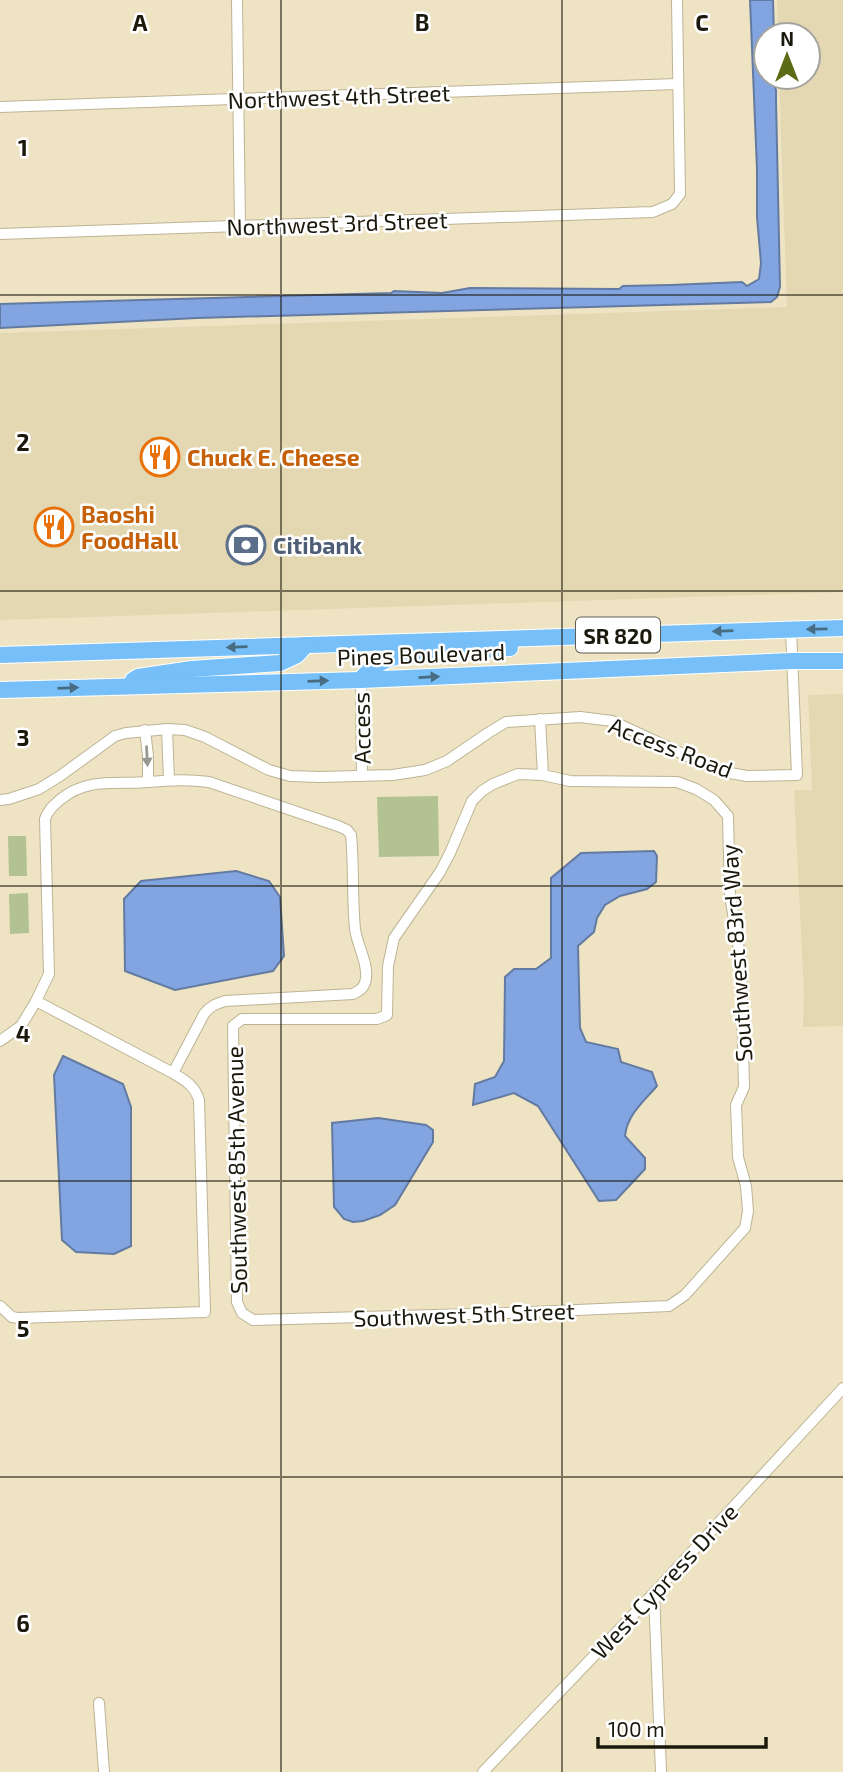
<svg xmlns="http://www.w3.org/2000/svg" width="843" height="1772" viewBox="0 0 843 1772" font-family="'Exo 2',sans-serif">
<rect width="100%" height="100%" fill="#eee4c4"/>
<g fill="#e4d8b2">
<polygon points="777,0 843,0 843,592 0,620 0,333 787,307 779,77 808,77 808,35 778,35"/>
<polygon points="843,694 843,1026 803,1027 804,995 794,790 812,790 808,695"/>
</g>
<g fill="#b2c293">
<polygon points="438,796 439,856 379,857 377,797"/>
<polygon points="8,836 26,836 27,876 9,876"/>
<polygon points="28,893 29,933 10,934 9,894"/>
</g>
<g fill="#82a4e1" stroke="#637aa1" stroke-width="2">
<polygon points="750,0 773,0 774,35 766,35 766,77 771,77 776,90 776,100 780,287 777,297 771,302 197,318 0,328 0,304 391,293 394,291 442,293 470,288 619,289 623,286 671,285 742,282 747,286 759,279 761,263 757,217 757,169"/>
<path d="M654,851L657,856L656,882L647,889L620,896L605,905L597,918L594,932L578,946L580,1028L586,1042L618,1049L621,1062L652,1072L657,1086C644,1101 627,1115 625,1136L645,1158V1169L616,1200L599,1201L538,1106L514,1093L473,1105L475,1084L495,1077L504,1061L505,977L514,969H536L551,958V878L581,853Z"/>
<polygon points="236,871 269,881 280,897 284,956 273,971 175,990 125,971 124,899 141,881"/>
<polygon points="63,1056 123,1084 131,1107 131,1246 114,1254 76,1252 62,1240 54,1075"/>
<polygon points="378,1118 426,1125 433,1130 433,1142 395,1205 380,1215 363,1221 353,1222 344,1219 334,1207 332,1123"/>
</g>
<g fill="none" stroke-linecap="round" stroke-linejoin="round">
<defs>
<g id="minor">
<polyline points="237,0 240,226"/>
<polyline points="0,107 677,84"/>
<polyline points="0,234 653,212 672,204 680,194 677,0"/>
<polyline points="361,680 362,776"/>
<polyline points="540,719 543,775 518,774 493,784 482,791 472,801 450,853 440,872 394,938 388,966 387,1015 377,1019 242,1019 233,1026 237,1302 242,1313 253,1320 508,1313 669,1306 685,1295 745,1228 748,1211 746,1186 738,1157 736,1105 744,1087 741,961 730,896 728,816 714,800 696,789 677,782 570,781 543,775"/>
<polyline points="167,729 169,780"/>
<polyline points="145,730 148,756 148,782"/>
<polyline points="0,800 9,799 39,789 60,776 115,736 126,733 167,729 185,730 205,737 269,770 290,776 320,777 393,775 425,770 447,761 488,733 506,722 580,717 612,721 707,765 730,773 747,776 797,775 791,629"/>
<polyline points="0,1041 21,1026 36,1001"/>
<path d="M0,1306L12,1317L18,1318L205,1312L199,1100C195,1086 186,1081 173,1073L36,1001L49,974L45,819C48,810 53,806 61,799C88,777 117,785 149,782C169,780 188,779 209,782L338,826L347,830L351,835C354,866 352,898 355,929C357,945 368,962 366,978C365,987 361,990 353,994L225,1001C216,1004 210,1006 204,1014L173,1073"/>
<polyline points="654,1593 661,1772"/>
<polyline points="99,1703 104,1772"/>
<polyline points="483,1772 654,1593 843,1388"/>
</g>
<g id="trunk">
<polyline points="0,655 843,628"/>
<polyline points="133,680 138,677 192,669 280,663 297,655 306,645"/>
<path d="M361,680C369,668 381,661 395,657L510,648"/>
<polyline points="0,690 361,680 793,661 843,661"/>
</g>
</defs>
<use href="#minor" stroke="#bdb495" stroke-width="12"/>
<use href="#trunk" stroke="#fff" stroke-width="18"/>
<use href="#minor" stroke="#fff" stroke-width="10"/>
<use href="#trunk" stroke="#76bff8" stroke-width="16"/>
</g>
<defs><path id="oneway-solid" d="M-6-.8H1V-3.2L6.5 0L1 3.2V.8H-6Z" transform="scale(1.75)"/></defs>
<g fill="#486c82">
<use href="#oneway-solid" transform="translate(817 629) rotate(179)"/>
<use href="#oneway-solid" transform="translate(723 631) rotate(178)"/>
<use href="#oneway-solid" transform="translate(237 647) rotate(178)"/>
<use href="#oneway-solid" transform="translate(429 677) rotate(-3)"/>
<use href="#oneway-solid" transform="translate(318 681) rotate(-2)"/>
<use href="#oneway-solid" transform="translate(68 688) rotate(-2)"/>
</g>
<use fill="#989792" href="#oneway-solid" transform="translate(147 756) rotate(87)"/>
<path fill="none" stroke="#1b180c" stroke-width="2" stroke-opacity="0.55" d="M281,0V1772M562,0V1772M0,295H843M0,591H843M0,886H843M0,1181H843M0,1477H843"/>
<defs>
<symbol id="restaurant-ring" viewBox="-11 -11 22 22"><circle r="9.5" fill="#fff" stroke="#e8710a" stroke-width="1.5"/><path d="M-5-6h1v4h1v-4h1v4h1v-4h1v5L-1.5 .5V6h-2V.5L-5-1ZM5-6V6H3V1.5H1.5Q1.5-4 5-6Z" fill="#e8710a"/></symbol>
<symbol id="bank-ring" viewBox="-11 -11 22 22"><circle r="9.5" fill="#fff" stroke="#5c6f8a" stroke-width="1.5"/><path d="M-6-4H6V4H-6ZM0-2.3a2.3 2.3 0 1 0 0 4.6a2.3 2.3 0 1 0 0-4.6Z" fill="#5c6f8a"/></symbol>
</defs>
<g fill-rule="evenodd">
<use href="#restaurant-ring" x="138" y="435" width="44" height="44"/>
<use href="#restaurant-ring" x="32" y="505" width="44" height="44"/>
<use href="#bank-ring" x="224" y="523" width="44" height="44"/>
</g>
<g text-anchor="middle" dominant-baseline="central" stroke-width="5" stroke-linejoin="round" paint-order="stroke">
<rect fill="#fff" stroke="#5f5d55" stroke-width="2" x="576" y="617.5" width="84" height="35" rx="5"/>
<g font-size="21" font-weight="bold" fill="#1b180c">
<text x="618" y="635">SR 820</text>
</g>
<g font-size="23" fill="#1b180c" stroke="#fff">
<text transform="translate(339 96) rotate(-2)">Northwest 4th Street</text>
<text transform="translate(337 223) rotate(-2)">Northwest 3rd Street</text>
<text transform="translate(421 654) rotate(-2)">Pines Boulevard</text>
<text transform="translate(361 728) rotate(-91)">Access</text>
<text transform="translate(671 747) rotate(21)">Access Road</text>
<text transform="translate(736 953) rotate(-94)">Southwest 83rd Way</text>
<text transform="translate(236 1170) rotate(-91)">Southwest 85th Avenue</text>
<text transform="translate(464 1314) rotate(-2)">Southwest 5th Street</text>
<text transform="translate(664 1581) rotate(-47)">West Cypress Drive</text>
</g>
<g font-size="23" font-weight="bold" fill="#c56008" stroke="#fff" text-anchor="start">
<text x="187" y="457">Chuck E. Cheese</text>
<text x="81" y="514">Baoshi<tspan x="81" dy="26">FoodHall</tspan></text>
</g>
<g font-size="23" font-weight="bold" fill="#4e5e75" stroke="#fff" text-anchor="start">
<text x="273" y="545">Citibank</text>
</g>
</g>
<g font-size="23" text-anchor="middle" font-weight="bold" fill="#1b180c" stroke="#fff" stroke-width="5" stroke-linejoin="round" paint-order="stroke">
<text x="140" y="31">A</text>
<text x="422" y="31">B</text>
<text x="702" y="31">C</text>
<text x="23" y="156">1</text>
<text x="23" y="451">2</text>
<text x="23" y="746">3</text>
<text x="23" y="1042">4</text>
<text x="23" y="1337">5</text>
<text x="23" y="1632">6</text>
</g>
<g transform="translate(787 56)"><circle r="33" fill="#ffffff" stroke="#a4a39e" stroke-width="2"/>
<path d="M0-5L12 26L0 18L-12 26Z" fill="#5b6b16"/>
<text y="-10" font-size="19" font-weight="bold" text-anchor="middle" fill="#1b180c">N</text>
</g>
<path d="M598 1737v10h168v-10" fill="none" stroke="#1b180c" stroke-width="3.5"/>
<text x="608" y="1737" font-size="21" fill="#1b180c" stroke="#ffffff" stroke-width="5" paint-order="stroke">100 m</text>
</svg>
